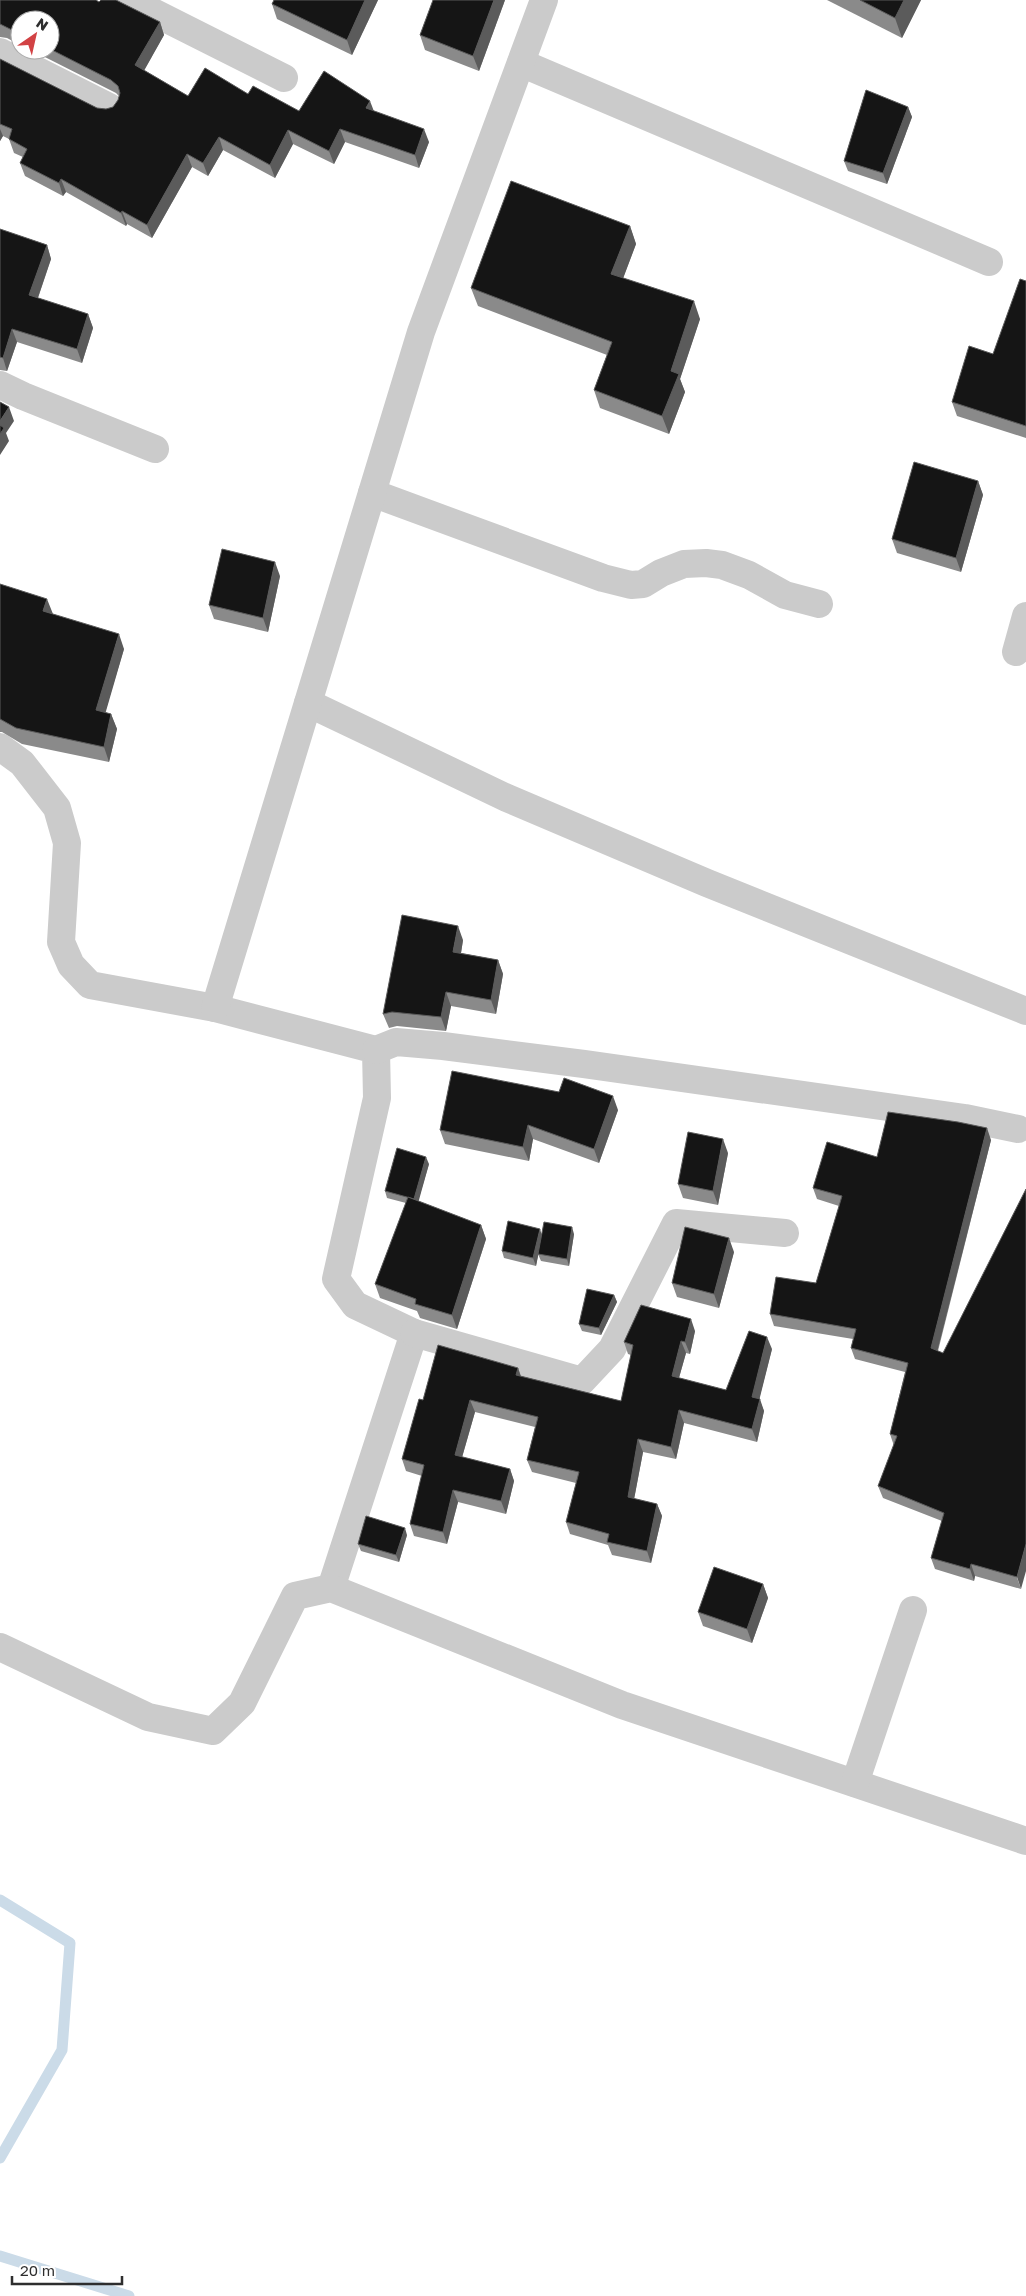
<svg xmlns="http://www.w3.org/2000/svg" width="1026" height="2296" viewBox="0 0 1026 2296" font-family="'Golos Text',sans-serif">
<rect width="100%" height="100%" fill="#fff"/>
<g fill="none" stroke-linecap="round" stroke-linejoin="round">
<g stroke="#cbdbe8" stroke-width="11">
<polyline points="0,1900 70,1943 62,2050 0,2158"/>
<polyline points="0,2256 129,2296"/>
</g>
<g stroke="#cbcbcb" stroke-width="28">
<polyline points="129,0 284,78"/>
<polyline points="0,52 109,107"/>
<polyline points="521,63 989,262"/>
<polyline points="0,385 23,396 155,449"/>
<polyline points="372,493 603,578 631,585 643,584 661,573 684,564 706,563 722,565 749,575 785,595 819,604"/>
<polyline points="1016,652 1026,616"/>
<polyline points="308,703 507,798 707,883 1026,1011"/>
<polyline points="0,747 22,763 57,808 67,843 61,942 71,965 90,985 215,1008 376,1050 377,1098 336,1279 355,1305 414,1333 331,1588"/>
<polyline points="215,1008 421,332 544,0"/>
<polyline points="376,1050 396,1042 443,1046 584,1064 965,1118 1018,1129"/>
<polyline points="414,1333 582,1381 612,1349 676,1223 785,1233"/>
<polyline points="0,1647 148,1717 213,1731 242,1703 295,1596 331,1588 622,1705 1026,1841"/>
<polyline points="855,1783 913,1610"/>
</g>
</g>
<g fill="#8a8a8a">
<polygon points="0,0 99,2 160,22 164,35 144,70 188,96 248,94 299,111 374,111 429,142 419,168 345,142 334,164 293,144 275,178 223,150 208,176 192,167 152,238 127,224 126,226 66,192 63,196 25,176 20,163 23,157 14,153 9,139 3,136 0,141 0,59 97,108 106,109 113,107 118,100 119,96 116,93 31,50 50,50 50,20 20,20 20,45 7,38 0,37"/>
<polygon points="274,0 378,0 352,55 277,19 272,4"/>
<polygon points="505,0 479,71 425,50 420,35"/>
<polygon points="827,0 921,0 902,38"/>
<polygon points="908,107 912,117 887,184 848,171 844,161"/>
<polygon points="630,226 636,244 623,278 700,319 680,379 685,392 669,434 600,408 594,390 607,355 478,306 471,288"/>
<polygon points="0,229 47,245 51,259 38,298 88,314 93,328 82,363 17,342 7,371 0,370"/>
<polygon points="1026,281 1026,438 957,416 952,402 993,354"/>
<polygon points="978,481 983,495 961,572 897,553 892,539"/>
<polygon points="280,576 268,632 214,619 209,605"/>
<polygon points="0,584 52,614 124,649 105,712 111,714 117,729 109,762 22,744 2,732 0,732"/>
<polygon points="463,940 461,953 498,960 503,974 496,1014 451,1006 446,1031 397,1026 389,1028 383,1014"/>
<polygon points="618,1110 599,1163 533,1139 529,1161 445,1144 440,1130"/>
<polygon points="991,1140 938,1351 1021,1589 975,1576 974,1581 935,1569 931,1558 942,1521 883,1498 878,1486 894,1446 890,1434 905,1372 855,1359 851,1348 853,1339 774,1326 770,1314 816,1283 839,1206 817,1199 813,1188 877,1157"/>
<polygon points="728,1153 718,1205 683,1198 678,1184"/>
<polygon points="429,1164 418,1201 481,1225 486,1239 457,1329 420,1318 417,1311 380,1298 375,1284 406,1203 387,1198 385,1191"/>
<polygon points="574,1234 569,1266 541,1261 538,1254 539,1251 536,1266 504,1258 502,1251 542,1235"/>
<polygon points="734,1252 719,1308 677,1297 672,1283"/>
<polygon points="614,1295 617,1302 601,1335 582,1331 579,1324"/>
<polygon points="695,1331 690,1354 686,1353 679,1378 726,1390 772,1349 759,1399 764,1411 757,1442 684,1423 676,1459 643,1452 634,1499 657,1504 662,1516 651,1563 612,1555 608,1545 570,1534 566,1522 576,1483 532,1472 527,1460 535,1427 475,1412 462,1457 510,1469 514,1481 506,1514 458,1502 447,1544 414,1536 410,1524 422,1476 406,1471 402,1459 423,1400 518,1368 521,1376 621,1401 631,1355 628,1354 624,1342"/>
<polygon points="407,1535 399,1562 361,1551 358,1544"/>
<polygon points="763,1584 768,1598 752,1643 703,1626 698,1612"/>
</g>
<g fill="#5b5b5b">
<polygon points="365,0 378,0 352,55 347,40"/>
<polygon points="494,0 505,0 479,71 473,56"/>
<polygon points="904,0 921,0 902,38 895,18"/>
<polygon points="160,22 164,35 140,78 135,65"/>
<polygon points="370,101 375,114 366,108"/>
<polygon points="908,107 912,117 887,184 883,173"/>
<polygon points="0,129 3,136 0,141"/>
<polygon points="340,129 345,142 334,164 329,151"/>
<polygon points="424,129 429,142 419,168 415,155"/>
<polygon points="288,130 293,144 275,178 270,165"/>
<polygon points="219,137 223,150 208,176 203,163"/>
<polygon points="187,154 192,167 152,238 147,225"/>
<polygon points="61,179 66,192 63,196 59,183"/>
<polygon points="122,211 127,224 126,226 121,213"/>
<polygon points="630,226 636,244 618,292 611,274"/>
<polygon points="47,245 51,259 34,309 29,295"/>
<polygon points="694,301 700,319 680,379 685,392 669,434 662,416 671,371"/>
<polygon points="88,314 93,328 82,363 77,349"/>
<polygon points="12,329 17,342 7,371 3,358"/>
<polygon points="9,407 14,421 6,433 9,441 0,455 0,421"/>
<polygon points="978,481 983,495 961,572 956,558"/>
<polygon points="275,562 280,576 268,632 263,618"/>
<polygon points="47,599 53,614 43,611"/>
<polygon points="119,634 124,649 102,725 96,710"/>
<polygon points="111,714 117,729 109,762 104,747"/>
<polygon points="458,926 463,940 459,966 453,952"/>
<polygon points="498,960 503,974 496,1014 491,1000"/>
<polygon points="446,992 451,1006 446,1031 441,1017"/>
<polygon points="613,1096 618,1110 599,1163 594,1149"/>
<polygon points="528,1125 533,1139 529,1161 523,1147"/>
<polygon points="987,1128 991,1140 935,1360 931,1348"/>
<polygon points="723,1139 728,1153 718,1205 713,1191"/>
<polygon points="426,1157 429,1164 417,1207 414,1199"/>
<polygon points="481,1225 486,1239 457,1329 452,1315"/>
<polygon points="572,1227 574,1234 569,1266 567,1259"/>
<polygon points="540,1229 542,1236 536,1266 533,1258"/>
<polygon points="729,1238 734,1252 719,1308 714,1294"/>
<polygon points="614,1295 617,1302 601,1335 599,1328"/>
<polygon points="691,1319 695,1331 690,1354 685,1342"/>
<polygon points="767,1337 772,1349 757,1409 752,1397"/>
<polygon points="681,1341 686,1353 676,1388 672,1376"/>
<polygon points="518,1368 522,1380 516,1375"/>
<polygon points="760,1399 764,1411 757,1442 752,1429"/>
<polygon points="470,1400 475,1412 459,1468 455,1455"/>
<polygon points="679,1410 684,1423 676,1459 671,1447"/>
<polygon points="638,1439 643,1452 632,1510 628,1497"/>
<polygon points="510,1469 514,1481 506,1514 501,1501"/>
<polygon points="453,1490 458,1502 447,1544 443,1532"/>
<polygon points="657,1504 662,1516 651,1563 647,1551"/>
<polygon points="405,1528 407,1535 399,1562 396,1555"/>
<polygon points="1026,1544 1026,1571 1021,1589 1017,1577"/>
<polygon points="971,1564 975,1576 974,1581 970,1569"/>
<polygon points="763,1584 768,1598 752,1643 747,1629"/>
</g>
<g fill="#151515" stroke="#5b5b5b">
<polygon points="0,0 96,0 99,2 101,0 116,0 160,22 135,65 188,96 205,68 248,94 253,86 299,111 324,71 370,101 366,108 424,129 415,155 340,129 329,151 288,130 270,165 219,137 203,163 187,154 147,225 122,211 121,213 61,179 59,183 20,163 27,149 9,139 12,129 0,124 0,59 97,108 106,109 113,107 118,100 120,93 118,86 111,80 50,49 50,20 20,20 20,34 0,24"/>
<polygon points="274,0 365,0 347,40 272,4"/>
<polygon points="433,0 494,0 473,56 420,35"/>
<polygon points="860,0 904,0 895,18"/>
<polygon points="866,90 908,107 883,173 844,161"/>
<polygon points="511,181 630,226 611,274 694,301 671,371 679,374 662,416 594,390 612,342 471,288"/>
<polygon points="0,229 47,245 29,295 88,314 77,349 12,329 3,358 0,357"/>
<polygon points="1020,279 1026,281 1026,426 952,402 969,346 993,354"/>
<polygon points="0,402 9,407 0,421"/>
<polygon points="0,425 4,428 0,434"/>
<polygon points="914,462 978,481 956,558 892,539"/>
<polygon points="222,549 275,562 263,618 209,605"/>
<polygon points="0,584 47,599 43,611 119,634 96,710 111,714 104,747 16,728 0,719"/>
<polygon points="402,915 458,926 453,952 498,960 491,1000 446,992 441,1017 392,1012 383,1014"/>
<polygon points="452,1071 559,1092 564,1078 613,1096 594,1149 528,1125 523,1147 440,1130"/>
<polygon points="888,1112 958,1122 987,1128 931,1348 943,1353 1026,1189 1026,1544 1017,1577 971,1564 970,1569 931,1558 944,1513 878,1486 897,1436 890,1434 908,1363 851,1348 856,1329 770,1314 776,1277 816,1283 842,1196 813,1188 827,1142 877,1157"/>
<polygon points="688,1132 723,1139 713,1191 678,1184"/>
<polygon points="397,1148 426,1157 414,1199 385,1191"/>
<polygon points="408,1197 481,1225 452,1315 415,1304 416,1299 375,1284"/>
<polygon points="508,1221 540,1229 533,1258 502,1251"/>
<polygon points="544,1222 572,1227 567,1259 538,1254"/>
<polygon points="685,1227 729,1238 714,1294 672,1283"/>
<polygon points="587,1289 614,1295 599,1328 579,1324"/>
<polygon points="641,1305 691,1319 685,1342 681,1341 672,1376 726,1390 749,1331 767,1337 752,1397 760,1399 752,1429 679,1410 671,1447 638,1439 628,1497 657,1504 647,1551 607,1542 609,1534 566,1522 579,1472 527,1460 538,1417 470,1400 455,1455 510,1469 501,1501 453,1490 443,1532 410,1524 424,1465 402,1459 419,1399 423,1400 438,1345 518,1368 516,1375 621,1401 633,1345 624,1342"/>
<polygon points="366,1516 405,1528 396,1555 358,1544"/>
<polygon points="714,1567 763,1584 747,1629 698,1612"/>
</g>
<g transform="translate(35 35) rotate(34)"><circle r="24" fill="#ffffff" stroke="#ababab"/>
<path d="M0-4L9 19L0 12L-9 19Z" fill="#d24244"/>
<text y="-8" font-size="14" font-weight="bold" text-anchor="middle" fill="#2e2e2e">N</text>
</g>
<path d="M12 2276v8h110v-8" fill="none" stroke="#2e2e2e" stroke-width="2.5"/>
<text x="20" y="2276" font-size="15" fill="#2e2e2e" stroke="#ffffff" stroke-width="4" paint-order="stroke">20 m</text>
</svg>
